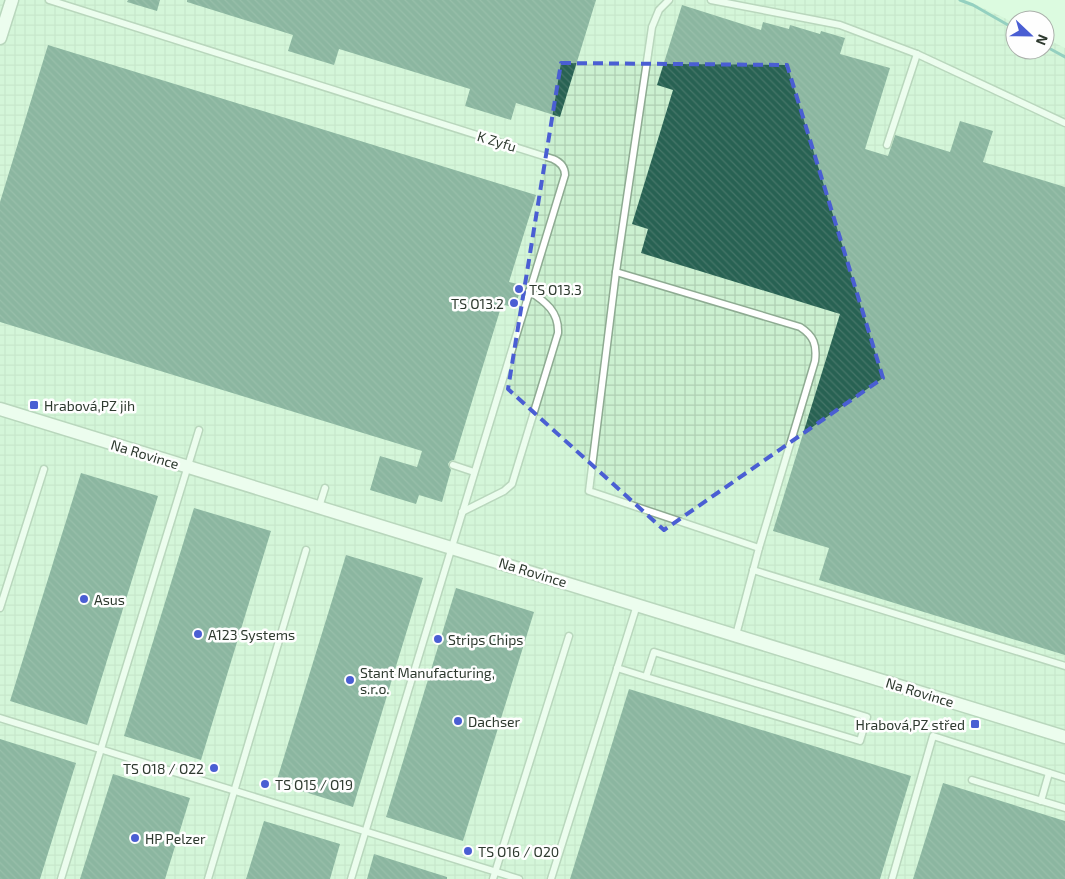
<svg xmlns="http://www.w3.org/2000/svg" width="1065" height="879" viewBox="0 0 1065 879" font-family="'Exo 2',sans-serif">
<defs>
<pattern id="industrial-grid" width="8" height="8" patternUnits="userSpaceOnUse" patternTransform="scale(1.25)"><rect width="8" height="8" fill="#cbf0d0"/><path d="M0 4h8M4 0v8" fill="none" stroke="#afcfb3"/></pattern>
<pattern id="building-back-hatch" width="6" height="6" patternUnits="userSpaceOnUse" patternTransform="scale(1.25)"><rect width="6" height="6" fill="#286253"/><path d="M-1 5l2 2M0 0l6 6M5-1l2 2" fill="none" stroke="#467669"/></pattern>
</defs>
<rect width="100%" height="100%" fill="#dcfbe0"/>
<polygon fill="url(#industrial-grid)" points="0,0 966,0 1015,23 1015,50 1045,50 1045,38 1065,48 1065,879 0,879"/>
<g fill="none" stroke-linecap="round" stroke-linejoin="round">
<g stroke="#3d9b9a" stroke-width="3">
<polyline points="960,0 973,5 1015,29"/>
<polyline points="1045,46 1065,57"/>
</g>
</g>
<g fill="url(#building-back-hatch)">
<polygon points="128,0 160,0 157,11 127,2"/>
<polygon points="187,0 596,0 560,117 516,103 511,120 465,106 470,89 339,49 334,65 288,51 293,35 187,2"/>
<polygon points="682,5 761,30 763,22 789,29 790,25 820,34 821,31 845,38 840,54 890,68 865,149 888,156 895,135 950,152 960,121 993,131 983,162 1065,187 1065,655 819,580 829,548 773,531 840,314 641,253 648,229 632,224 673,90 657,85"/>
<polygon points="48,45 536,195 509,282 522,285 519,294 515,308 502,304 454,460 450,461 448,464 451,470 442,502 419,495 416,504 370,490 380,456 417,467 422,451 0,322 0,202"/>
<polygon points="81,473 158,496 87,725 10,701"/>
<polygon points="194,508 271,531 201,760 124,736"/>
<polygon points="346,555 423,578 353,807 276,783"/>
<polygon points="456,588 534,612 463,841 386,817"/>
<polygon points="629,689 911,776 880,879 570,879"/>
<polygon points="0,739 76,763 40,879 0,879"/>
<polygon points="113,774 190,798 165,879 80,879"/>
<polygon points="943,783 1065,821 1065,879 913,879"/>
<polygon points="264,821 340,844 330,879 246,879"/>
<polygon points="374,854 447,877 447,879 367,879"/>
</g>
<g fill="none" stroke-linecap="round" stroke-linejoin="round">
<defs>
<g id="lane">
<path d="M49,0L553,159C560,162 565,167 565,175L351,879"/>
<polyline points="669,0 659,10 652,27 616,272 589,491 759,548"/>
<polyline points="711,0 840,25 917,54 1065,123"/>
<polyline points="887,145 917,54"/>
<path d="M616,272L800,327C814,336 817,345 815,361L759,548L736,635"/>
<polyline points="453,465 474,472"/>
<polyline points="319,507 325,488"/>
<path d="M462,512L504,491L512,484L558,333C559,312 546,302 529,291"/>
<polyline points="753,570 1065,666"/>
<polyline points="0,608 44,469"/>
<polyline points="617,668 646,677 860,741 867,717 654,652 646,677"/>
<polyline points="0,718 519,879"/>
<polyline points="972,780 1065,808"/>
<polyline points="1041,801 1049,773"/>
<polyline points="61,879 199,430"/>
<polyline points="208,879 306,550"/>
<polyline points="493,879 569,636"/>
<polyline points="551,879 637,605"/>
<polyline points="892,879 933,736 1065,778"/>
</g>
<g id="street">
<polyline points="0,38 12,0"/>
<polyline points="0,409 1065,737"/>
</g>
</defs>
<use href="#lane" stroke="#8eab92" stroke-width="9"/>
<use href="#street" stroke="#8eab92" stroke-width="15"/>
<use href="#lane" stroke="#fff" stroke-width="6"/>
<use href="#street" stroke="#fff" stroke-width="12"/>
</g>
<path d="M0 0H1065V879H0ZM561,63L787,65L883,378L664,530L508,389Z" fill="#dcfbe0" fill-opacity=".55" fill-rule="evenodd"/>
<path fill="none" stroke="#4a5ed3" stroke-width="4" stroke-dasharray="10 6" stroke-linejoin="round" d="M561,63L787,65L883,378L664,530L508,389Z"/>
<g fill="#4a5ed3" stroke="#fefefe" stroke-width="2">
<circle cx="519" cy="289" r="5"/>
<circle cx="514" cy="303" r="5"/>
<rect x="29" y="400" width="10" height="10" rx="2.5"/>
<circle cx="84" cy="599" r="5"/>
<circle cx="198" cy="634" r="5"/>
<circle cx="438" cy="639" r="5"/>
<circle cx="350" cy="680" r="5"/>
<circle cx="458" cy="721" r="5"/>
<rect x="970" y="719" width="10" height="10" rx="2.5"/>
<circle cx="214" cy="768" r="5"/>
<circle cx="265" cy="784" r="5"/>
<circle cx="135" cy="838" r="5"/>
<circle cx="468" cy="851" r="5"/>
</g>
<g text-anchor="middle" dominant-baseline="central" stroke-width="5" stroke-linejoin="round" paint-order="stroke">
<g font-size="14" fill="#2e3a2f" stroke="#fefefe">
<text transform="translate(497 141) rotate(17)">K Zyfu</text>
<text transform="translate(145 454) rotate(17)">Na Rovince</text>
<text transform="translate(533 572) rotate(17)">Na Rovince</text>
<text transform="translate(920 692) rotate(17)">Na Rovince</text>
</g>
<g font-size="14" fill="#2e3a2f" stroke="#fefefe" text-anchor="start">
<text x="529" y="289">TS O13.3</text>
<text x="504" y="303" text-anchor="end">TS O13.2</text>
<text x="44" y="405">Hrabová,PZ jih</text>
<text x="94" y="599">Asus</text>
<text x="208" y="634">A123 Systems</text>
<text x="448" y="639">Strips Chips</text>
<text x="360" y="672">Stant Manufacturing,<tspan x="360" dy="16">s.r.o.</tspan></text>
<text x="468" y="721">Dachser</text>
<text x="965" y="724" text-anchor="end">Hrabová,PZ střed</text>
<text x="204" y="768" text-anchor="end">TS O18 / O22</text>
<text x="275" y="784">TS O15 / O19</text>
<text x="145" y="838">HP Pelzer</text>
<text x="478" y="851">TS O16 / O20</text>
</g>
</g>
<g transform="translate(1030 35) rotate(112)"><circle r="24" fill="#fefefe" stroke="#abb0ab"/>
<path d="M0-4L9 19L0 12L-9 19Z" fill="#4a5ed3"/>
<text y="-8" font-size="14" font-weight="bold" text-anchor="middle" fill="#2e3a2f">N</text>
</g>
</svg>
